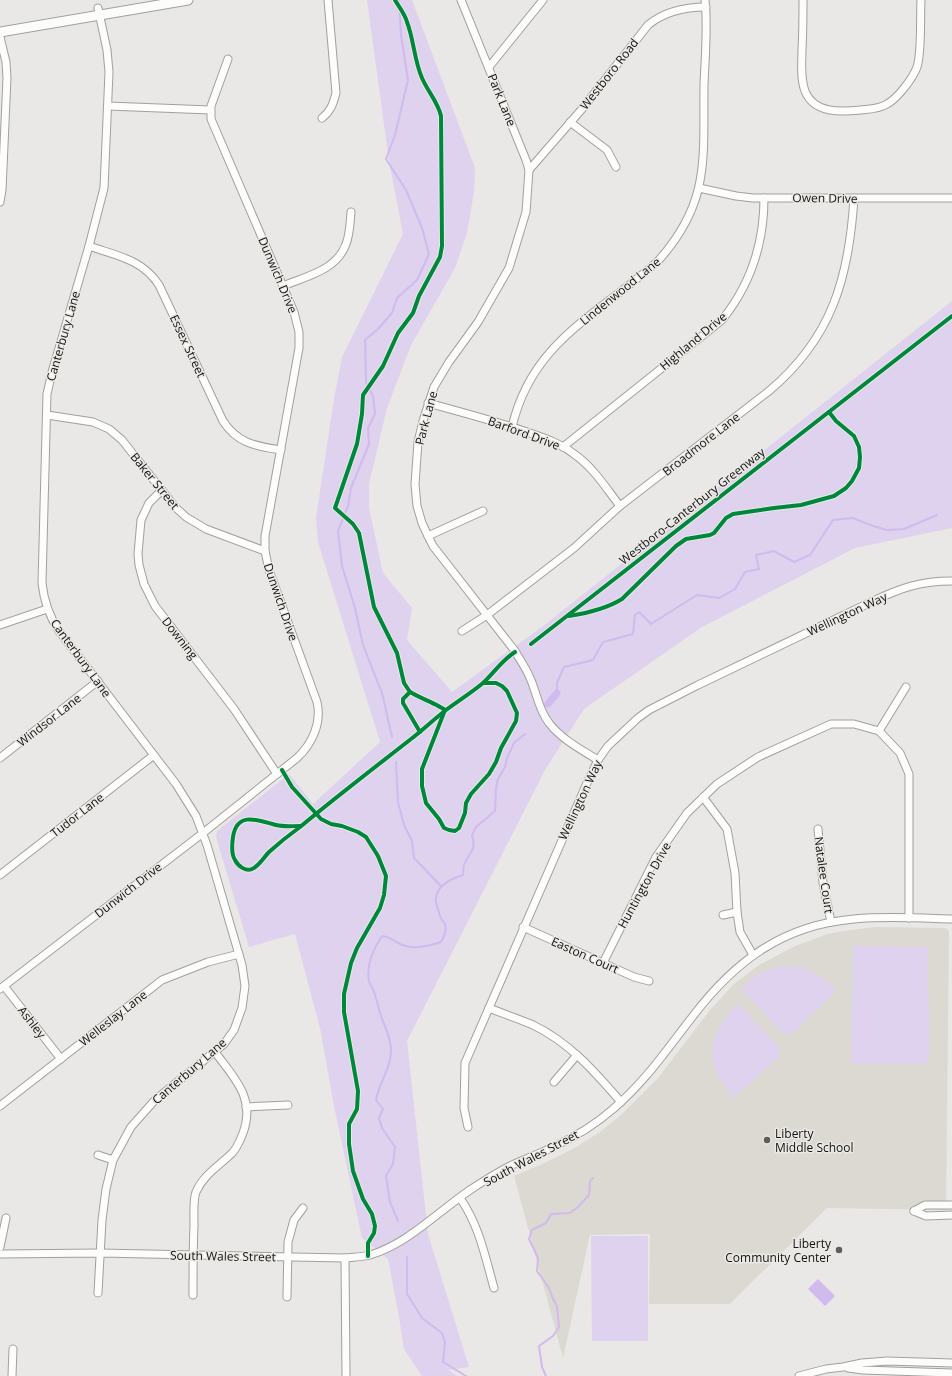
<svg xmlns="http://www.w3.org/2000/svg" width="952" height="1376" viewBox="0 0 952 1376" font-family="'Open Sans',sans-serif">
<rect width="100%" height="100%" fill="#e9e8e6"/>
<polygon fill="#dcd9d2" points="875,927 945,928 949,931 946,1210 827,1208 730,1304 649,1304 650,1234 590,1235 563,1358 514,1176 540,1165 573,1149 600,1132 621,1115 658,1078 710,1010 734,984 759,965 795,946 828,934 844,931"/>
<g fill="#ded2ee">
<polygon points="367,0 412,0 475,168 474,192 467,233 455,268 411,345 387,408 369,484 369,508 383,573 412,608 407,640 452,692 542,627 952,301 952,528 855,548 702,627 584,709 545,770 407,1041 428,1234 469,1367 448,1370 457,1376 422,1376 404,1349 399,1317 388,1259 362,1238 334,1106 320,1028 295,934 249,947 216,837 217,831 289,774 313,804 380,742 318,542 316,518 334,399 342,357 403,234 389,161"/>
<polygon points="853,946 928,947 929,1060 926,1064 851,1064"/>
<path d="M793,966C813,970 823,976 836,991L793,1033L783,1034L742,989C755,972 773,967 793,966Z"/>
<path d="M738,1004L779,1047V1057L734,1098C704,1066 706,1034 738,1004Z"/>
<polygon points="591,1236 648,1236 648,1341 592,1341"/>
</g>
<polygon fill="#d1baee" points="818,1279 835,1296 825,1306 808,1289"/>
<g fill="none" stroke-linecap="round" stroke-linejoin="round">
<g stroke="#d1baee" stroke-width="2">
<polyline points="557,693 557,683 564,667 593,660 603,642 633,634 635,615 639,612 651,624 697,595 719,598 735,589 745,572 759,569 756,555 774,551 794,562 810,555 833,520 853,518 873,526 887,530 904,529 937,515"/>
<polyline points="392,737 382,693 363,645 355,608 342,566 338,531 348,506 351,488 369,444 368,428 375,414 373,396 366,382 365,340 379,328 392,313 397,298 417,280 429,254 422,228 406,190 386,159 395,135 408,80 401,35 399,0"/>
<polyline points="396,762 398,802 404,825 412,841 414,858 441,886"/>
<path d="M398,1221L390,1202L386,1176L393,1164L395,1147L382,1128L379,1118L383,1109L376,1100C379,1082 392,1067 391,1048C390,1037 386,1028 382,1019C379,1010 377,1001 374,992C373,988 370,985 369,981C366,964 373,949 382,936C391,937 395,942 402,945C414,950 429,946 441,942C444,937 447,930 445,924C444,921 441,920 440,916C439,911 435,904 436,898C437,885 451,879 463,875C463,872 463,868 464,865C469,851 477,853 472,835L476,827L495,811L496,788L498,779L505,767L507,758L514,743L525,734"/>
<polyline points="407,1257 407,1294 422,1318 442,1333 445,1342 443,1362 466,1376"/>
<polyline points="546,1376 542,1367 539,1346 553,1336 559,1327 557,1306 553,1299 549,1288 537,1271 538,1258 529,1239 532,1230 546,1223 551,1214 570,1213 578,1207 589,1195 590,1181 593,1178"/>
</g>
<polyline stroke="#d1baee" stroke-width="7" points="548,704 557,693"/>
<defs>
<g id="minor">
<path d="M461,0L526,160L529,170L526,212L509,268L478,322L449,362L434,387L423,421L418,442L415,484L417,506L422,523L428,536L433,546L515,651C520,660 526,668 530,678C537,693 538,709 549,723C561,739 582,750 598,760"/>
<path d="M803,0C803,16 803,32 802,49C802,62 800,78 805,91C814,114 841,112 861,110C870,109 879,109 887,104C898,98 913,78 917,67C922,52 920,17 921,0"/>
<polyline points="0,37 6,62 7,78 2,190 0,202"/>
<polyline points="489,67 543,0"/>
<polyline points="108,106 210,110"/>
<path d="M322,118C331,111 333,104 336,93L328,0"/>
<polyline points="570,122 607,150 616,167"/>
<path d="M529,170L582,109L648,25C665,11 684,7 706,7"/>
<polyline points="699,188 736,196 753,198 952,198"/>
<path d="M89,246C117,256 142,259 159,285L223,421C238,444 256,446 281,450"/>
<path d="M283,286C307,276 337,270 346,244C350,234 350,223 351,212"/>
<path d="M428,403C461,412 495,421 527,432C544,438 560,443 574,454C593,467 606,488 620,506"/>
<polyline points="47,415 93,422 109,429 122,440 175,507 186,517 206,529 265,551"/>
<path d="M512,427C532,341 598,315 658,261C711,202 703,158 704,85C705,58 708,27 705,0"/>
<path d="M563,447L722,320C751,284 764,244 764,198"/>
<polyline points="162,490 149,503 141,520 138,554 139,565 144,584 155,606 234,709 277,774"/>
<polyline points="428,536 483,511"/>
<polyline points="0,625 47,609"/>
<path d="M462,631L487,615L574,548L620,506L769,391C832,338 849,278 854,198"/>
<polyline points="879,731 906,687"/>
<polyline points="0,758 98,681"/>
<polyline points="703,797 727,829 735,873 737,912 740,932 753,955"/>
<polyline points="818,829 823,883 831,922"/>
<polyline points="0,875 154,755"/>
<polyline points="723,915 737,912"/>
<polyline points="523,927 634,977 649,981"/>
<polyline points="603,963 656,857 687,813 717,784 758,757 831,724 854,724 879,731 900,753 909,774 909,918"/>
<polyline points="4,986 61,1059"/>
<path d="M0,989L203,833L297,758C312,744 322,723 317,702L269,570L265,551V536L299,348V332L294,312L211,119V106L228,59"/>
<path d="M489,1008C504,1014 519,1019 533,1025C569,1042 595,1072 621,1102"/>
<polyline points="554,1082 577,1055"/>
<polyline points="0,1106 162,980 208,962 239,954"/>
<polyline points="246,1107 288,1105"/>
<path d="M468,1127L464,1108L465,1063L587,783L598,760L608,746L638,718L649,710L698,685L873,601C901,588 920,581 952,581"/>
<polyline points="98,1155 113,1160"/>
<path d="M460,1198C479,1225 485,1256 494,1288"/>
<polyline points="914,1211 925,1205 952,1205"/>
<polyline points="914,1211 926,1216 952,1215"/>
<polyline points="0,1247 6,1218"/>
<path d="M0,1254L100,1253L345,1258C353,1257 362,1257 370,1255C406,1245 439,1211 470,1190C482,1182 495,1174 508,1167C522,1160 537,1155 551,1148C573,1138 595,1125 613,1109C646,1081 667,1049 693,1016C735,961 783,925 854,919C886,916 919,918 952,919"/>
<polyline points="345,1258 346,1376"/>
<path d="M98,1293L102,1220L106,1189L113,1160L131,1127L155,1100L224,1044L234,1030L242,1008L245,986L242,965L207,845L196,816L176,784L59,631C49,616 44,602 42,583L47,394L52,372L89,246L104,188L109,72L107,50L98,8"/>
<path d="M193,1295C193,1271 193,1248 194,1225C194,1216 193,1200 196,1192C203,1176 217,1167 229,1156C236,1151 240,1141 243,1133C256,1098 234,1078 215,1052"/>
<polyline points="287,1297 288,1242 294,1220 303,1208"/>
<polyline points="848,1368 863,1370 952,1373"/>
<polyline points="12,1376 13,1349"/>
<polyline points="799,1376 826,1369 843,1367 862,1363 887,1361 952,1363"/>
</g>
<polyline id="major" points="0,32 188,0"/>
</defs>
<use href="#minor" stroke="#a1a09f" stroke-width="9"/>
<use href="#major" stroke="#a1a09f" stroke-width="11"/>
<use href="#minor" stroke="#fcfcfb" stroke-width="7"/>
<use href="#major" stroke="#fcfcfb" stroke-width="9"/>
<defs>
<g id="cycleway">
<path d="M395,0C399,7 405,14 407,22C414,40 414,60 422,78C428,92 438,102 441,116L442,246L440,257L419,296L413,313L398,333L383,366L363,395L362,414L357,444L335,508L353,524L359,533L374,607L397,653L404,683L410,692L403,699V703L420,732"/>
<path d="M569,616C588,613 606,609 622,599L676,546L686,539L710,535L714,533L726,518L733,514L774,508L801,505L834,496L846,488L852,481L859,468L860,457L859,447L854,436L836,421L829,412"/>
<polyline points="531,644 952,316"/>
<path d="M410,692C418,697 441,706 445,710L422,769V786L426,803L439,819L444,828L449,830L455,831L459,828L465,813L466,803L471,794L489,774L496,762L501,748L516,721L517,713L507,691L502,686L496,683H483"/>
<polyline points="282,770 292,787 321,819 331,824 342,826 358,832 366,837 378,856 386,876 384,895 380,908 357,948 351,963 344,994 344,1012 358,1091 357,1109 349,1124 349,1144 353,1171 363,1199 372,1214 375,1226 374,1233 368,1243 368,1256"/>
<path d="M300,826C292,826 284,827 276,825C260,821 237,810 233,837C232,844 231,854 235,860C238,866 246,872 252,869C259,866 264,857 269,852C279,843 289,835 300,827C336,797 374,768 411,739C423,730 434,719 446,710C458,701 471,693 483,683C494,673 502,660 515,652"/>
</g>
</defs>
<use href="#cycleway" stroke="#eae9e5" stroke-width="6"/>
<use href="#cycleway" stroke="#00873e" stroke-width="4"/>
</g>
<g fill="#5d5d5b" stroke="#eae9e5" stroke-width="1.5">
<circle cx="767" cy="1140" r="4"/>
<circle cx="839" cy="1250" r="4"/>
</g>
<g text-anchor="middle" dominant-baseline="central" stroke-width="3" stroke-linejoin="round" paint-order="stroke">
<g font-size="12" fill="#121210" stroke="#eae9e5">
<text transform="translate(609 74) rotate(-52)">Westboro Road</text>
<text transform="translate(502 100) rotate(68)">Park Lane</text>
<text transform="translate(825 198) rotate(1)">Owen Drive</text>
<text transform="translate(278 275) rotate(67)">Dunwich Drive</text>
<text transform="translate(620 291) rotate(-39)">Lindenwood Lane</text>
<text transform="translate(63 336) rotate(-74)">Canterbury Lane</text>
<text transform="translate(693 341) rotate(-40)">Highland Drive</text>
<text transform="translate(188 346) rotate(65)">Essex Street</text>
<text transform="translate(426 418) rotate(-75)">Park Lane</text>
<text transform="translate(524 433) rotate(20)">Barford Drive</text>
<text transform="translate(701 444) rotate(-38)">Broadmore Lane</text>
<text transform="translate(155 481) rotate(51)">Baker Street</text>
<text transform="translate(692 506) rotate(-38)">Westboro-Canterbury Greenway</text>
<text transform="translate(281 602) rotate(71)">Dunwich Drive</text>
<text transform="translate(847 614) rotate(-25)">Wellington Way</text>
<text transform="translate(180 638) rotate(52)">Downing</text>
<text transform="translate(81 658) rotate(54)">Canterbury Lane</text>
<text transform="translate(49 720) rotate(-38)">Windsor Lane</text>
<text transform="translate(580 800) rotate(-65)">Wellington Way</text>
<text transform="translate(77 815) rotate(-38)">Tudor Lane</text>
<text transform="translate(824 875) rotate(82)">Natalee Court</text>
<text transform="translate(644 885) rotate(-61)">Huntington Drive</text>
<text transform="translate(128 890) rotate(-38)">Dunwich Drive</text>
<text transform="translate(585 955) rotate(24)">Easton Court</text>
<text transform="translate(113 1018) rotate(-38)">Welleslay Lane</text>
<text transform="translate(32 1022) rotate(52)">Ashley</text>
<text transform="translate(189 1071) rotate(-41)">Canterbury Lane</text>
<text transform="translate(531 1158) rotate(-28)">South Wales Street</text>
<text transform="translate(223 1256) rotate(1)">South Wales Street</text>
</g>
<g font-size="12" fill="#121210" stroke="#eae9e5" text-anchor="start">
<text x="775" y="1133">Liberty<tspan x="775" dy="14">Middle School</tspan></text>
<text x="831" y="1243" text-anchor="end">Liberty<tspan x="831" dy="14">Community Center</tspan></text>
</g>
</g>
</svg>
